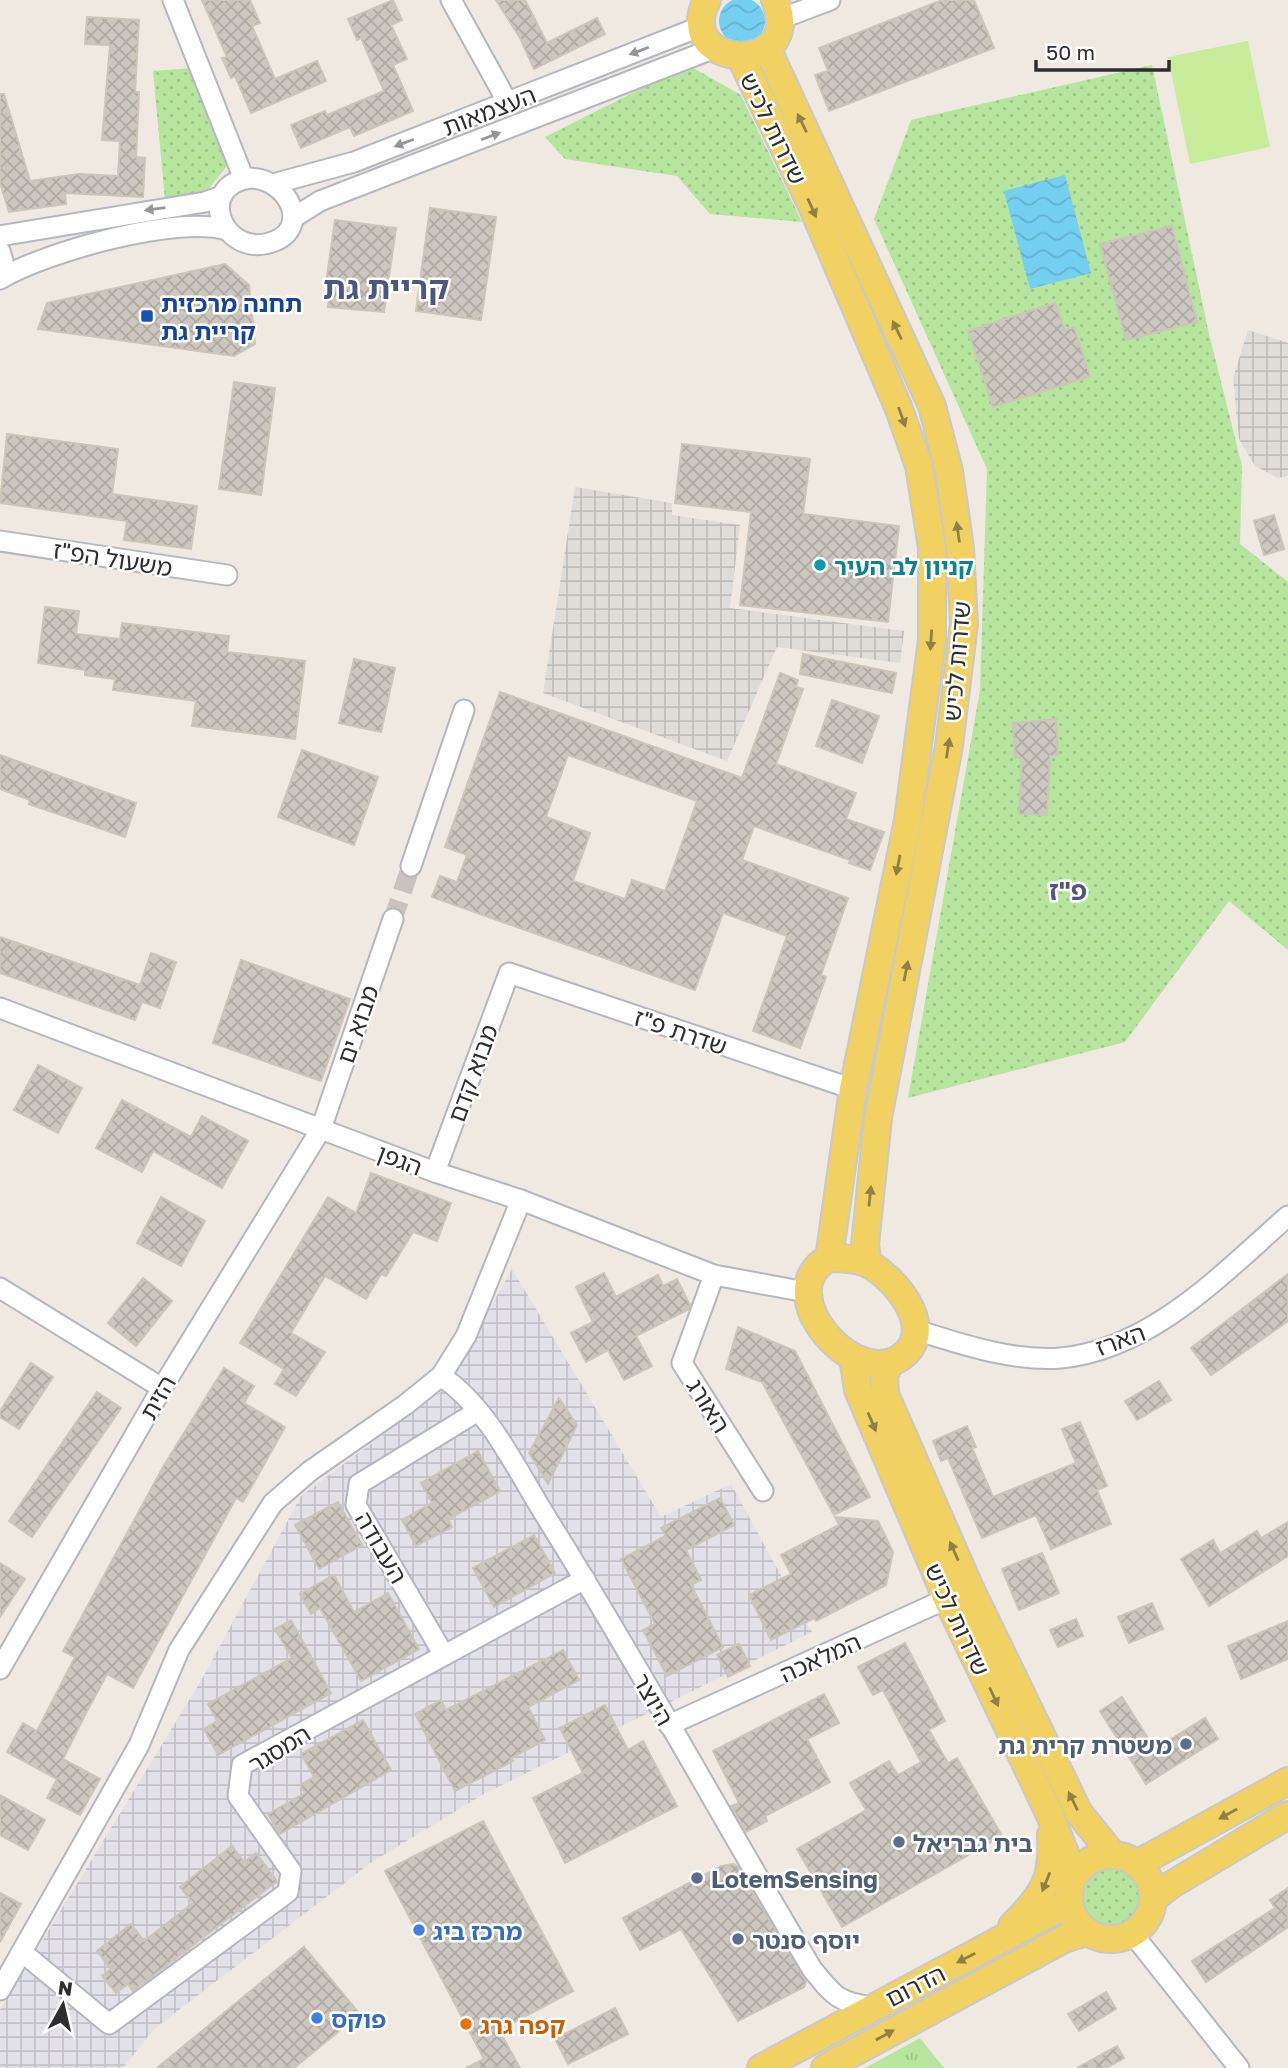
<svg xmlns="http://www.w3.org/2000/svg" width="1288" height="2068" viewBox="0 0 1288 2068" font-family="'Golos Text','Noto Sans Hebrew',sans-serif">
<defs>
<pattern id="industrial-grid" width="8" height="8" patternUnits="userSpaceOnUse" patternTransform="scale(1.75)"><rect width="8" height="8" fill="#e3e1e8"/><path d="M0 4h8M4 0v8" fill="none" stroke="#c3c1c7"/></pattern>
<pattern id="grass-tufts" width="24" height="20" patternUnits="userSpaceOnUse" patternTransform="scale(1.75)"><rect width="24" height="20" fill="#b6e59e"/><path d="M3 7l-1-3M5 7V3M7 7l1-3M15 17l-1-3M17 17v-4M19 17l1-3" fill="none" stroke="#9dc588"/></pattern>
<pattern id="park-dots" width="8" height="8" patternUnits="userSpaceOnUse" patternTransform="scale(1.75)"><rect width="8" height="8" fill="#b6e59e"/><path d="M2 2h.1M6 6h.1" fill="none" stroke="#9dc588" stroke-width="1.8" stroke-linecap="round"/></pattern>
<pattern id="plaza-grid" width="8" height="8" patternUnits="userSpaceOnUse" patternTransform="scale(1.75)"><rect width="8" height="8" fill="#dfdcd8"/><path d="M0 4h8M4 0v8" fill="none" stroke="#c0bdba"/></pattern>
<pattern id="water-waves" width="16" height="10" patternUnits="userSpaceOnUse" patternTransform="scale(1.75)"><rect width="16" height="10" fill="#75cff0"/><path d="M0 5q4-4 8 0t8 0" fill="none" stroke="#66b2ce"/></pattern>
<pattern id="building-cross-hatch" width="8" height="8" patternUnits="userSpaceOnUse" patternTransform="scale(1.75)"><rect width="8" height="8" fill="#cbc7bf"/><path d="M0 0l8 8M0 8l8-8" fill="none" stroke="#afaba4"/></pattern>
</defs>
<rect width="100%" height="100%" fill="#efe9e1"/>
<polygon fill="url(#industrial-grid)" points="512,1269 661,1517 731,1484 812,1632 484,1794 372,1862 154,2029 123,2068 0,2068 0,2010 202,1679 301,1496 443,1390"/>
<polygon fill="url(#grass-tufts)" points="920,2038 944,2068 865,2068"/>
<g fill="url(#park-dots)">
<polygon points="688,65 741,95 802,222 710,214 677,176 565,159 545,137"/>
<polygon points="1152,65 1209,334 1242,466 1240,544 1288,582 1288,950 1229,901 1125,1042 908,1098 980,690 987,469 874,219 911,120"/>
<polygon points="192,68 231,161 207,191 165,200 153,71"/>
<circle cx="1112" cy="1897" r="31"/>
</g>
<polygon fill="#c9ec9a" points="1248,41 1270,147 1190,164 1168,57"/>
<g fill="url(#plaza-grid)">
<polygon points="1248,330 1288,343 1288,476 1278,478 1255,466 1239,439 1233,378"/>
<polygon points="575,487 672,503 672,515 740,525 730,608 904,631 900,663 777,647 727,761 543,693"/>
</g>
<g fill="url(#water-waves)">
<circle cx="742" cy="21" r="23"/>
<polygon points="1065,175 1091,273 1030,289 1004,191"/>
</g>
<g fill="url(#building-cross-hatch)" stroke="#cbc5ba" stroke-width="2" fill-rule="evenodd">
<polygon points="202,0 250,0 260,23 252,26 275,79 317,61 326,81 251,113 235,76 231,78 222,58 227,57"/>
<polygon points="393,0 402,20 391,25 407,59 393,65 413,111 354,136 350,127 301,148 291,125 325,111 327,115 384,91 361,38 357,40 348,19"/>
<polygon points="496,0 525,0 547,43 597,18 605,34 534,69 520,38"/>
<polygon points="942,0 974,0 994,48 829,111 815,75 828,71 819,48"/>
<polygon points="87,17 139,20 135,92 139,92 136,157 145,158 143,197 65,193 66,204 9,212 0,183 0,94 4,94 30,181 79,174 118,176 120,141 102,140 110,45 85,44"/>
<polygon points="430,208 496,217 481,320 416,311"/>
<polygon points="335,220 396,228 384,312 328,307 330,285 326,283"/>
<polygon points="1172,226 1197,322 1126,340 1100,244"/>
<polygon points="225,264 249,285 255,344 234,356 38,329 47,303"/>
<polygon points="1055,303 1065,330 1074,327 1090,376 993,407 968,331"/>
<polygon points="234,382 275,388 261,495 219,489"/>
<polygon points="7,434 118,449 112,494 197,506 191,549 124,540 127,521 0,503"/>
<polygon points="682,444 810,459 803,514 899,526 888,622 740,605 751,512 675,503"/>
<polygon points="1274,515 1284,549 1264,555 1254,521"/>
<polygon points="45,607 79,611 76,634 120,639 122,623 229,636 227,652 305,661 295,739 192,726 196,701 113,690 115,679 85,675 85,670 38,663"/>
<polygon points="803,654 896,673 892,693 800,674"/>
<polygon points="354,659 395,668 381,732 339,723"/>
<path d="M780,673L798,680L796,687L803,689L776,764L856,793L846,819L884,832L870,870L849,863L850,860L754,826L742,860L848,898L821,975L826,977L800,1048L753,1031L787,936L723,913L695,990L432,897L440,876L457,882L467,855L445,847L500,692L742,778ZM568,755L697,801L665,891L632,880L625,899L573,881L590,833L546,817Z"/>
<polygon points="832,700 879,716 862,763 816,746"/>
<polygon points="1056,719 1058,755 1050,756 1047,815 1019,814 1022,758 1015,758 1013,723"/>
<polygon points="302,750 378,777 354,845 278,817"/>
<polygon points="0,755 136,803 125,837 29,804 30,800 0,789"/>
<polygon points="0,937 140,985 151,953 176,962 160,1008 142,1002 135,1020 0,973"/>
<polygon points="241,960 350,999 321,1081 213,1043"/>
<polygon points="38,1065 82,1088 58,1133 14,1110"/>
<polygon points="122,1100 191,1137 202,1116 248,1141 222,1188 153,1151 142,1172 96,1148"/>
<polygon points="371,1173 451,1203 437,1241 413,1232 386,1276 381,1274 366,1299 325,1276 291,1333 325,1352 296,1396 275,1384 284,1369 240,1343 328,1197 356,1213"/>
<polygon points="161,1197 205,1221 181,1266 137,1243"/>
<polygon points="604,1273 616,1297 658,1275 663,1286 677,1279 690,1305 689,1309 636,1336 652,1366 624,1380 608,1350 586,1362 571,1333 593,1322 576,1287"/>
<polygon points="1288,1274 1288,1321 1211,1375 1191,1348"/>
<polygon points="143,1278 172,1301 136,1346 108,1323"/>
<polygon points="738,1327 795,1351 870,1497 834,1515 762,1382 726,1369"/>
<polygon points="31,1363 53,1377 19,1429 0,1417 0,1411"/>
<polygon points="224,1368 254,1386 244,1403 285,1427 243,1502 236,1498 133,1688 107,1674 85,1715 63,1759 100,1779 80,1815 47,1798 57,1779 7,1752 23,1723 37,1731 75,1657 63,1651 163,1467"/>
<polygon points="1159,1381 1171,1400 1137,1420 1125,1401"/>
<polygon points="97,1392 121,1408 32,1537 9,1521"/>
<polygon points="559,1398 577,1425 548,1484 529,1453"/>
<polygon points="1080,1422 1107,1486 1097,1490 1111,1524 1051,1549 1036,1515 982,1538 948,1458 941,1461 933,1441 967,1426 976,1447 972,1448 993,1497 1076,1463 1062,1429"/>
<polygon points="478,1451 500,1491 448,1519 452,1527 416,1546 402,1520 432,1503 421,1483"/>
<polygon points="720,1498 734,1525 686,1550 701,1580 691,1585 723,1647 667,1676 643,1630 655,1624 621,1559 666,1536 661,1528"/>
<polygon points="338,1502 362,1545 319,1569 295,1525"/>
<polygon points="835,1517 878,1521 893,1552 886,1585 816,1621 814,1618 771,1640 749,1595 791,1574 781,1555 839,1525"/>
<polygon points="1288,1522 1288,1556 1209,1606 1181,1559 1213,1540 1220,1553 1257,1531 1261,1538"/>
<polygon points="534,1535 555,1573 494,1607 473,1568"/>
<polygon points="1042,1553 1059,1593 1019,1610 1002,1569"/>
<polygon points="0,1563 25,1579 0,1617"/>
<polygon points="334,1575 354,1612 388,1593 419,1649 361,1681 320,1608 311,1614 300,1594"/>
<polygon points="1152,1603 1163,1629 1129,1643 1118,1617"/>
<polygon points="1076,1619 1083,1636 1058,1647 1050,1630"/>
<polygon points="291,1620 331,1693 218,1755 204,1729 217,1721 208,1704 292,1658 275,1629"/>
<polygon points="1288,1621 1288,1659 1241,1679 1228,1646"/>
<polygon points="905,1643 945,1721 929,1730 948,1763 957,1758 1002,1836 842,1927 797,1849 866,1810 850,1783 889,1761 898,1775 921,1762 883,1690 873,1695 858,1667"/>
<polygon points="739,1644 750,1666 728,1677 717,1655"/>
<polygon points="563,1650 579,1680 528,1707 545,1740 511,1758 513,1761 455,1791 415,1714 441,1700 446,1710"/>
<polygon points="824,1694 839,1723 807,1739 830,1782 765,1816 767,1821 746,1832 731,1806 739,1803 713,1751"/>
<polygon points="1122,1697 1155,1749 1205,1718 1218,1739 1146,1784 1100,1711"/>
<polygon points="605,1705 628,1750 643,1741 677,1806 565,1863 533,1798 583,1773 560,1728"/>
<polygon points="363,1720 391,1770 280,1834 268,1814 305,1793 300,1785 314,1777 301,1754"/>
<polygon points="0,1795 45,1820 28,1850 0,1835"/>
<polygon points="483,1821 573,1991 499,2030 520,2068 466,2068 484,2059 385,1871"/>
<polygon points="232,1846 244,1862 256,1853 277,1881 133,1991 128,1984 116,1993 102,1976 111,1969 97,1951 131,1924 144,1941 193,1903 180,1887"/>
<polygon points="733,1864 737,1866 806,1981 804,1987 738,2021 681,1929 640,1950 623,1918 721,1866"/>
<polygon points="1288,1888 1288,1927 1206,1982 1192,1961 1275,1908 1270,1900"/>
<polygon points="0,1893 21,1904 0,1942"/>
<polygon points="304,1947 360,2014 294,2068 157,2068"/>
<polygon points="1106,1992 1116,2009 1079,2031 1068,2014"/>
<polygon points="615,2008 628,2034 568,2064 555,2039"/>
<polygon points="1117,2046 1124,2058 1106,2068 1077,2068"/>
</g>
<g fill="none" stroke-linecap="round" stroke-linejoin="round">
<polyline stroke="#c8c4bd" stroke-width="19" stroke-dasharray="19 10" stroke-linecap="butt" points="393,919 411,866"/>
<defs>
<g id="minor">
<polyline points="173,0 244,179"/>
<polyline points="451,0 508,103"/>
<polyline points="780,19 830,0"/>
<path d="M250,178C290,179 313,231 269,243C222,256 195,186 250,178Z"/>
<polyline points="273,184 354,162 702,26"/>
<polyline points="293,218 320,201 715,48"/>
<polyline points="0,236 205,202 222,196"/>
<polyline points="0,251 3,261 0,279"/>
<path d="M0,279C45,252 177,215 227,230"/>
<polyline points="0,541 227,575"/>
<polyline points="411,866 464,710"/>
<polyline points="0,1008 435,1172 521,1200 714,1275 806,1292"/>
<polyline points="435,1172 509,973 853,1089"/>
<polyline points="714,1275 682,1363 763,1491"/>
<polyline points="0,1288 162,1388"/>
<path d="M916,1330C961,1344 1013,1362 1061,1358C1152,1349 1223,1273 1288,1216"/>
<path d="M441,1376C489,1408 517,1471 548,1520C640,1667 723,1820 812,1969C833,1995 838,2003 873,2007"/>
<polyline points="444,1655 356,1505 359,1484 478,1411"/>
<polyline points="0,1669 162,1388 321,1129 393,919"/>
<polyline points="669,1725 957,1594"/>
<polyline points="1132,1933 1239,2068"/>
<polyline points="22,1952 109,2024 288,1892 291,1871 238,1796 242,1765 585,1579"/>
<polyline points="0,1990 139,1745 179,1650 273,1503 310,1471 405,1405 441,1376 466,1336 521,1200"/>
</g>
<g id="major">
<path d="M707,0C671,70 807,78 775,0"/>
<polyline points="767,48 932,406 949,471 960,548 964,624 949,746 878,1118 865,1245 868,1264"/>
<polyline points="741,58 812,206 899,409 919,466 932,547 932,640 908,820 853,1089 829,1258"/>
<path d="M829,1258C841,1258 854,1258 866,1263C893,1275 935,1325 906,1353C860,1398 766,1292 829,1258Z"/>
<polyline points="853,1357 858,1390 947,1599 1050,1815 1074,1876"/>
<polyline points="890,1363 884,1375 885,1394 970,1588 1079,1813 1113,1855"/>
<circle cx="1111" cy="1897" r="42"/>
<polyline points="1137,1864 1288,1781"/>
<polyline points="1153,1899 1171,1885 1288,1815"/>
<path d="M1012,1926C1043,1895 1054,1880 1051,1835"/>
<polyline points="761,2068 1069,1903"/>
<polyline points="825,2068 1064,1939 1087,1932"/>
</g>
</defs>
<use href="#minor" stroke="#b4b7c1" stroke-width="23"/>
<use href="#major" stroke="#c9c9c9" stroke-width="30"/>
<use href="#minor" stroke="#fff" stroke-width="19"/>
<use href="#major" stroke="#f2d163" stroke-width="26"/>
</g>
<defs><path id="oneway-solid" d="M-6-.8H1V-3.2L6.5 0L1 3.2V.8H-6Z" transform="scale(1.75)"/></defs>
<g fill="#969696">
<use href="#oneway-solid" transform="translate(639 51) rotate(159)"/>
<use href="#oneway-solid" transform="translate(491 136) rotate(-21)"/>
<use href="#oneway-solid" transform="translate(404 143) rotate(159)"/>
<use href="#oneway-solid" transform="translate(155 209) rotate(173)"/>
</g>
<g fill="#908048">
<use href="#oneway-solid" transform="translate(802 123) rotate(-116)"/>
<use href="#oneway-solid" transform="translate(812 208) rotate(66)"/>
<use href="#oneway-solid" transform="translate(897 330) rotate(-115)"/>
<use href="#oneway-solid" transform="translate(902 417) rotate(70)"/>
<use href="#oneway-solid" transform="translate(958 532) rotate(-98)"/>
<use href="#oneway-solid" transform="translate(931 640) rotate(94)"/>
<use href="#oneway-solid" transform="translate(948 748) rotate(-81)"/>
<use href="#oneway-solid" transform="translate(898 865) rotate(101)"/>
<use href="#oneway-solid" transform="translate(906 971) rotate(-79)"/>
<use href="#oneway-solid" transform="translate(870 1196) rotate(-84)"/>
<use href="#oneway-solid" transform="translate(872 1422) rotate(67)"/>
<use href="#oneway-solid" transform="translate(954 1551) rotate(-114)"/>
<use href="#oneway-solid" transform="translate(994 1697) rotate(65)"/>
<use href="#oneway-solid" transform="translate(1073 1801) rotate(-116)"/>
<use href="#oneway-solid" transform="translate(1228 1814) rotate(151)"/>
<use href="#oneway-solid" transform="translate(1046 1882) rotate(112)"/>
<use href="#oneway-solid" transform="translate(966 1958) rotate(153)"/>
<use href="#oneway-solid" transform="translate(885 2035) rotate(-29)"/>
</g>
<rect fill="#1a4fb4" stroke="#fff" stroke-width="2.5" x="140" y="309" width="14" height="14" rx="3.5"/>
<circle fill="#0f9aa8" stroke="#fff" stroke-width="2.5" cx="820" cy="565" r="7"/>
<g fill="#5c6f8a" stroke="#fff" stroke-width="2.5">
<circle cx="1186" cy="1744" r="7"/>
<circle cx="899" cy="1842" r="7"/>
<circle cx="697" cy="1878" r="7"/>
<circle cx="738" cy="1939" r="7"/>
</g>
<g fill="#3f7fe0" stroke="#fff" stroke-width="2.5">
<circle cx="419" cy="1930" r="7"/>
<circle cx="317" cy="2018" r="7"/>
</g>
<circle fill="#e8710a" stroke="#fff" stroke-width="2.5" cx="466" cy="2024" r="7"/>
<g text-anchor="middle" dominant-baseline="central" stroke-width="5" stroke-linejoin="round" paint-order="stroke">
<g font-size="24" fill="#2e2e2e" stroke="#fff">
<text transform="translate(489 110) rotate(-21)">העצמאות</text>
<text transform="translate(774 128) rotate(64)">שדרות לכיש</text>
<text transform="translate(113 558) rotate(9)">משעול הפ"ז</text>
<text transform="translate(956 661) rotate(-85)">שדרות לכיש</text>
<text transform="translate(357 1024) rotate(-71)">מבוא ים</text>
<text transform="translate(681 1031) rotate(19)">שדרת פ"ז</text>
<text transform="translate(472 1073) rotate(-70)">מבוא קדם</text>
<text transform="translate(400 1159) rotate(21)">הגפן</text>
<text transform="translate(1120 1339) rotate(-20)">הארז</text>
<text transform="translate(157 1397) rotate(-60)">הזית</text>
<text transform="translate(709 1405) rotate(58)">האורג</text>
<text transform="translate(382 1547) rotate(60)">העבודה</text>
<text transform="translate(958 1619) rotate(65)">שדרות לכיש</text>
<text transform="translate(820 1657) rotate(-24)">המלאכה</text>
<text transform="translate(654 1699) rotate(60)">היוצר</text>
<text transform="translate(279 1748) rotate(-32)">המסגר</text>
<text transform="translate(915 1985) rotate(-27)">הדרום</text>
</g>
<g font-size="24" font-weight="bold" fill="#164399" stroke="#fff" text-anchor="start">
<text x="161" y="302">תחנה מרכזית<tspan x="161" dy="28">קריית גת</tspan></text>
</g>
<g font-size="24" font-weight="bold" fill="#0d838f" stroke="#fff" text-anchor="start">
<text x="834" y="565">קניון לב העיר</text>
</g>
<g font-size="24" font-weight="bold" fill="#4e5e75" stroke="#fff" text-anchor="start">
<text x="1172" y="1744" text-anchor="end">משטרת קרית גת</text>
<text x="913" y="1842">בית גבריאל</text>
<text x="711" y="1878">LotemSensing</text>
<text x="752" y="1939">יוסף סנטר</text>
</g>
<g font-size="24" font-weight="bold" fill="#366cbe" stroke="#fff" text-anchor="start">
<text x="433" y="1930">מרכז ביג</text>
<text x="331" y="2018">פוקס</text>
</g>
<g font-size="24" font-weight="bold" fill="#c56008" stroke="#fff" text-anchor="start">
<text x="480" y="2024">קפה גרג</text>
</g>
<g font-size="26" font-weight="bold" fill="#4d5680" stroke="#fff">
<text x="1068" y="890">פ"ז</text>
</g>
<g font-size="32" font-weight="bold" fill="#4d5680" stroke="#fff">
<text x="386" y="287">קריית גת</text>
</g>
</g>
<g transform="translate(63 2005) rotate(8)" stroke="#ffffff" stroke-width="5" paint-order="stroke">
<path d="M0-5L12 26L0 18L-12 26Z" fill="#2e2e2e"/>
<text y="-10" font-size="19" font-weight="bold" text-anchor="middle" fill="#2e2e2e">N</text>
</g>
<path d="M1036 60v10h133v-10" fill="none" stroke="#2e2e2e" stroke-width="3.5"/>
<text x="1046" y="60" font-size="21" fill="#2e2e2e" stroke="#ffffff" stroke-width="5" paint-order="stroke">50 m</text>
</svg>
